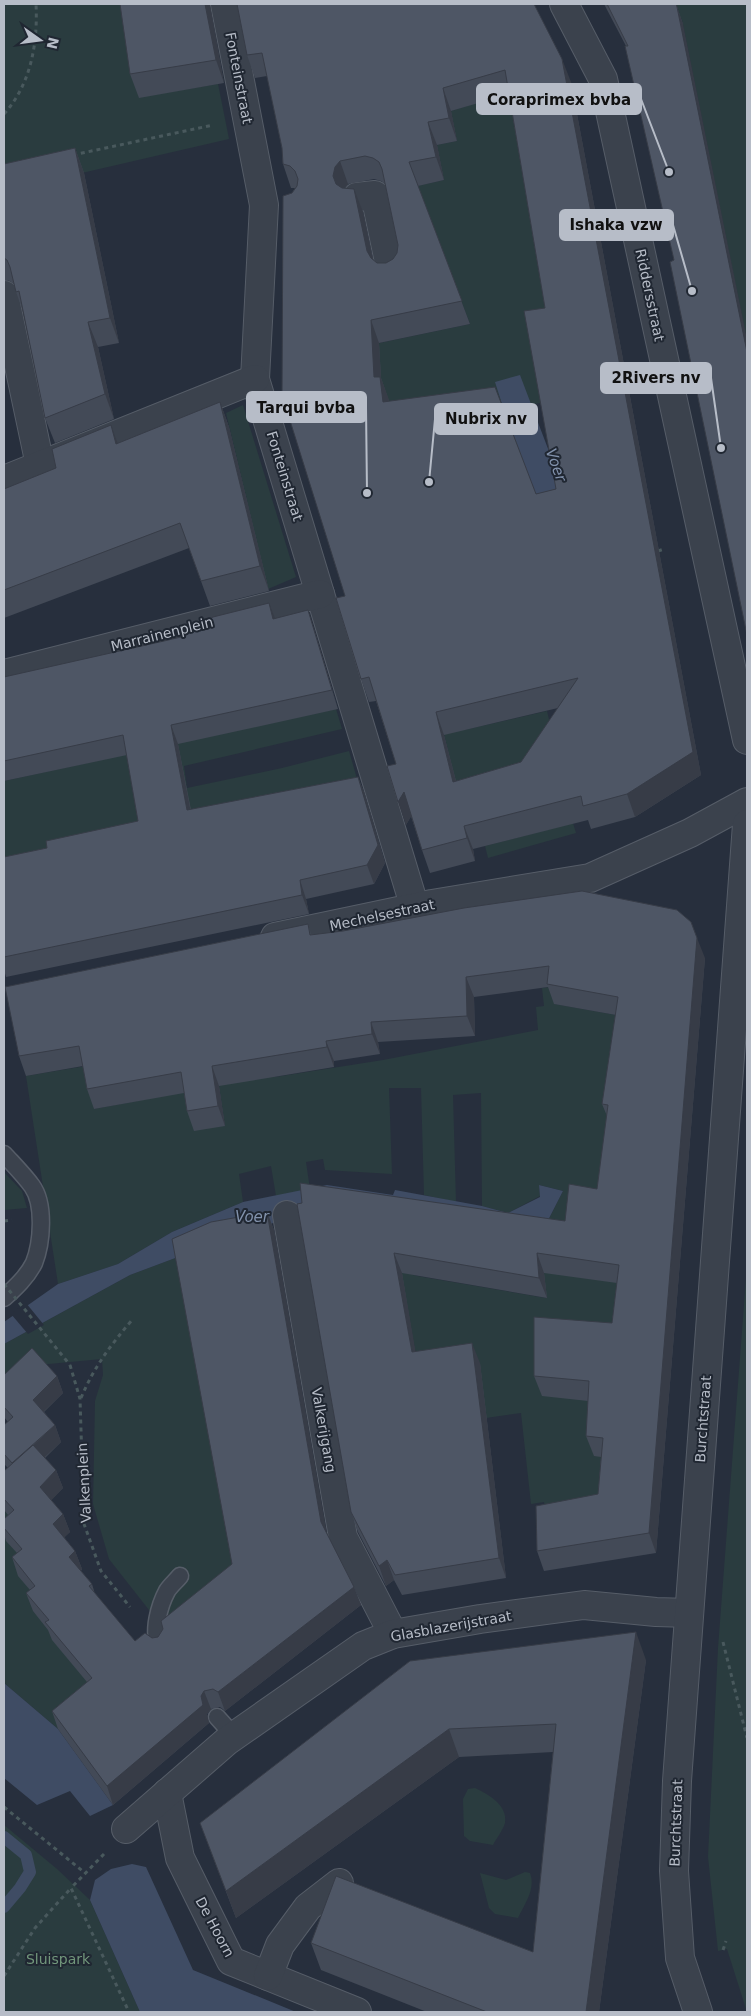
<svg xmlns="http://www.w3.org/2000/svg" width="751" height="2016" viewBox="0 0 751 2016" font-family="'DejaVu Sans',sans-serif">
<rect width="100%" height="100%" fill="#272f3d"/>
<g fill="#2a3c3f">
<polygon points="4,4 126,4 139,97 218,84 229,139 4,191"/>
<polygon points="673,4 747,4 747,341 682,20"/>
<polygon points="458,72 514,94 554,331 545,402 504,410 420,421 388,478 365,346 470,324 417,186 444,180 437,145 457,141 451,111 467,106"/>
<polygon points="243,405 296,577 268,589 226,413"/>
<polygon points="448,659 464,730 547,711 561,769 469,836 427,665"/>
<polygon points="336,709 342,729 184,766 187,788 282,768 349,751 362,796 149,868 4,878 4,781"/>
<polygon points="573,823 576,833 488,858 485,846"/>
<polygon points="203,980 275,1077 383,1060 538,1030 536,1007 544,1006 542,988 556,986 555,1004 627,1017 626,1285 596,1401 610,1458 605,1514 548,1534 544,1502 531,1504 521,1413 486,1418 479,1363 419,1371 401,1271 417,1276 546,1298 540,1236 563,1191 539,1185 540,1196 508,1213 482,1206 481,1093 453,1095 456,1202 424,1195 421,1088 389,1088 392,1174 325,1170 323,1159 306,1162 310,1189 276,1196 271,1166 239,1174 243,1202 172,1232 118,1264 58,1284 26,1076 86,1066 94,1109 147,1099 188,1086 225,1126"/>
<polygon points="4,1172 22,1191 27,1208 4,1210"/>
<polygon points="178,1257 235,1561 171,1638 109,1559 93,1504 95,1401 103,1375 102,1359 38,1365 4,1397 4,1344 130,1275"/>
<polygon points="747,1265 747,2012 727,1949 718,1951 708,1857 718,1648"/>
<polygon points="4,1510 119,1632 58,1729 4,1683"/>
<path d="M475,1788C488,1794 508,1805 505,1823C503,1830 496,1839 493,1845L470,1841L464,1836L463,1799L468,1789Z"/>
<polygon points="4,1825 57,1869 90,1900 140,2012 4,2012"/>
<path d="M525,1872L530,1873C536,1889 525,1903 518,1918L495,1914L489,1908L480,1873L506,1880Z"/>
</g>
<g fill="#3f4c64">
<polygon points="520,375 550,454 576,577 544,584 521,464 495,382"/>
<polygon points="327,1185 393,1195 395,1190 482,1206 508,1213 540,1197 539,1185 563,1191 540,1236 302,1204 259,1232 218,1242 130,1275 4,1344 4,1322 58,1284 118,1264 172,1232 243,1202"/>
<polygon points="4,1683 58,1729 113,1805 90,1816 70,1791 37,1805 4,1778"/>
<polygon points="132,1864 146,1867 193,1970 296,2012 140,2012 90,1900 95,1880 111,1869"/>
</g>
<polygon fill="#272f3d" points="26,1303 44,1325 28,1334 11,1314"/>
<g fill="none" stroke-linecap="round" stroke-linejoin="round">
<polyline stroke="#3f4c64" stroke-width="12" points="4,1837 26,1855 30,1872 20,1888 4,1907"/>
<defs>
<g id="service">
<path d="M4,1154C13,1164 24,1175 32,1186C45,1204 42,1243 34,1263C27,1277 15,1288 4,1298"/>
<path d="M160,1646C151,1633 160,1604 167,1591C170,1586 176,1581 180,1576"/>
<polyline points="217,1717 234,1736"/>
</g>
<g id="minor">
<polyline points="225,4 264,205 255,379 415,908"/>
<polyline points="564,4 603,79 747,740"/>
<polyline points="357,197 375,195 391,271"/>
<polyline points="4,295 40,465"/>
<polyline points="4,480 255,379"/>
<polyline points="4,674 320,594"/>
<polyline points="275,937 432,904 590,878 690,833 747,802"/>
<polyline points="287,1215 343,1537 393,1634"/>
<polyline points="167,1793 180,1858 231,1961 357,2012"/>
<polyline points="126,1829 227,1741 363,1646 393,1634 480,1619 584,1605 656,1612 689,1613"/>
<polyline points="268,1976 280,1945 308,1907 339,1883"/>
<polyline points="698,2012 680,1958 674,1871 677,1781 747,824"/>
</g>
</defs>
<use href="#service" stroke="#565d68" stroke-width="19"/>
<use href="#minor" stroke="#565d68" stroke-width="30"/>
<g stroke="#49595d" stroke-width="3" stroke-dasharray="4 4" stroke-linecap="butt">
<path d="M4,114C31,84 38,43 36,4"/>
<polyline points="73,155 213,125"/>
<polyline points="658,551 664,549"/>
<polyline points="4,1221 12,1220"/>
<polyline points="70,1365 80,1399 84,1524 101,1571 130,1607"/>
<path d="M81,1398C94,1367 110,1346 132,1320"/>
<polyline points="723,1642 747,1738"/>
<polyline points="4,1807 85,1873"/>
<polyline points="104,1854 71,1888 129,2012"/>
<polyline points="723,1950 726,1941"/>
<polyline points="4,1976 35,1928 71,1888"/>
</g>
<use href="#service" stroke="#3b424d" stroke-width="16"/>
<use href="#minor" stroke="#3b424d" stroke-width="28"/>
<polyline stroke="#49595d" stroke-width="3" stroke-dasharray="4 4" stroke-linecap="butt" points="4,1284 70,1365"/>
</g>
<g fill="#434a57" fill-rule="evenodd">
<path d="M237,4L571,82L701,775L635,817L591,829L588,820L473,849L475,861L430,873L422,850L411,816L406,825L396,764L376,701L369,702L361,679L345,596L292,193L295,188H291L283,164L282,148L267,76L255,78L247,55ZM509,94L545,308L556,489L536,494L389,401L381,378L379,343L470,324L418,186L444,180L437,145L457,141L451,111ZM374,179L381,181L385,184L398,245L397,253L393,259L386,263H377L373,259L363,212L345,188L348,184ZM558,708L521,762L456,781L444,735Z"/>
<polygon points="604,4 676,4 683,24 674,260 626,46"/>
<polygon points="210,6 224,83 139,98 130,74"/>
<polygon points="75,148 84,173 119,343 98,347 114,419 55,443 45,418 25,317 16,292 14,284 8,280 4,280 4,164"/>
<polygon points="220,402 229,427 269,591 210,606 189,548 4,618 4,489"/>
<polygon points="275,619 314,629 338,709 178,744 191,810 358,777 365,795 385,863 374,884 306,899 309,914 6,977 4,970 4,857 47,848 138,821 127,755 4,781 4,677"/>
<polygon points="308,924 311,934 705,958 656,1553 544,1571 537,1551 598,1494 601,1457 594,1456 586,1436 588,1401 542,1396 534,1376 612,1323 617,1283 544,1273 547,1298 402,1273 415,1351 480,1363 506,1578 402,1595 394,1580 386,1586 358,1532 351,1512 297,1204 565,1221 597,1189 607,1116 602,1104 616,1015 554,1004 548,987 474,997 475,1036 378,1042 380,1054 334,1061 334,1067 219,1086 225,1126 194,1131 187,1111 184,1093 94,1109 87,1089 83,1066 26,1076 19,1056"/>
<polygon points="267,1212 274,1230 326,1532 354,1587 361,1605 225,1711 220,1707 211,1709 207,1714 209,1723 113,1805 58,1729 52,1711 87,1682 52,1640 48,1630 33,1611 26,1593 30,1590 18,1576 12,1557 17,1553 6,1541 4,1534 4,1519 8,1515 4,1510 4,1471 8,1468 4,1464 4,1425 8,1422 4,1417 4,1375 57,1376 63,1393 44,1412 55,1425 61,1442 45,1458 56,1470 63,1488 51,1500 63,1514 70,1532 64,1537 75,1551 82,1569 81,1571 92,1584 95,1594 135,1641 158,1637 232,1564"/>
<polygon points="646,1660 599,2012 427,2012 321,1970 311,1943 533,1952 553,1752 459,1757 236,1918 200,1823 410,1661"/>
</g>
<g fill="#373c47">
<polygon points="205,4 210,4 210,6 224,83 216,60"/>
<polygon points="677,7 683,24 747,339 747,352"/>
<polygon points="562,59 571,82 701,775 635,817 627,794"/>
<polygon points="443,88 451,111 457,141 449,118"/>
<polygon points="428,122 437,145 444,180 436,157"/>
<polygon points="75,148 84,173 119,343 110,318"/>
<polygon points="340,161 348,184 343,190 342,199 333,176 335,167"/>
<polygon points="354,189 363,212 376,274 367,251"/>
<polygon points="371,320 379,343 381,378 389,400 391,425 374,377"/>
<polygon points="88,322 98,347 114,419 105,394"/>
<polygon points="220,402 229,427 269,591 260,566"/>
<polygon points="111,425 120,450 116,444"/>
<polygon points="269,603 276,621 273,619"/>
<polygon points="308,610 314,629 338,709 332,690"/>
<polygon points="436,712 444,735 462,805 453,782"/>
<polygon points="171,725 178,744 194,829 187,810"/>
<polygon points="358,777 365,795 385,863 374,884 367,865"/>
<polygon points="404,792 412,815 406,825 398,802"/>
<polygon points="464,826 473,849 475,861 467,838"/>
<polygon points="300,880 306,899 309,914 302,895"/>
<polygon points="697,938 705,958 656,1553 649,1533"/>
<polygon points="466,977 474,997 475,1036 467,1016"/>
<polygon points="371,1022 378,1042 380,1054 372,1034"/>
<polygon points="326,1041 334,1061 334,1067 327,1047"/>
<polygon points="212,1066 219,1086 225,1126 218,1106"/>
<polygon points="267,1212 274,1230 328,1540 321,1522"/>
<polygon points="394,1253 402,1273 419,1371 412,1352"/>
<polygon points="537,1253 544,1273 547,1298 539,1278"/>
<polygon points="472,1343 480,1363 506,1578 499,1558"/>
<polygon points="57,1376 63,1393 39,1416 33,1400"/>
<polygon points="55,1425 61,1442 19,1481 13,1464"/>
<polygon points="56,1470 63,1488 47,1505 40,1487"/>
<polygon points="63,1514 70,1532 60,1542 53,1524"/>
<polygon points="75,1551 82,1569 76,1575 69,1557"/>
<polygon points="387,1560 394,1580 386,1586 379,1566"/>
<polygon points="354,1587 361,1605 225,1711 218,1692"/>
<polygon points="636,1632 646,1660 599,2012 586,2012"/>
<polygon points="204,1691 211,1709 207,1714 209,1723 113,1805 107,1786 201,1696"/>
<polygon points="449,1729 459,1757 236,1918 226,1891"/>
</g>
<g fill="#4e5665" stroke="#373c47" fill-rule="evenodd">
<polygon points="120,4 205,4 216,60 130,74"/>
<path d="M237,4H534L562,59L693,752L627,794L583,806L581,796L464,826L467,838L422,850L404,792L398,802L387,766L396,764L369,677L361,679L336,598L345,596L282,395L283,196L292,193L297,186L298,179L295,171L290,166L283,164L282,148L262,53L247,55ZM505,70L545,308L524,311L556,489L536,494L495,387L383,402L380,377H374L371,320L462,301L409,162L436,157L428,122L449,118L443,88ZM365,156L373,158L379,162L382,169L398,245L397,253L393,259L386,263H377L371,258L367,251L354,189L342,188L336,184L333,176L335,167L340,161ZM578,678L521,762L453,782L436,712Z"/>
<polygon points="607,4 676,4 677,7 747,352 747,635 670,262 674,260 625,46 628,46"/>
<polygon points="75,148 110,318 88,322 105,394 45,418 19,291 16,292 10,267 7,260 4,258 4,164"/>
<polygon points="220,402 260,566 201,581 180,523 4,590 4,489 56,468 52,449 111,425 116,444"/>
<polygon points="269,603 273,619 308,610 332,690 171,725 187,810 358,777 378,845 367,865 300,880 302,895 4,957 4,857 47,848 46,841 138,821 123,735 4,761 4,677 164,641 181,637 213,617"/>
<polygon points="582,891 677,910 691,922 697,938 649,1533 537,1551 536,1506 598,1494 603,1438 586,1436 589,1381 534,1376 534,1317 612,1323 619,1265 537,1253 539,1278 394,1253 412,1352 472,1343 499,1558 395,1575 387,1560 379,1566 351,1512 297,1204 302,1203 300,1183 565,1221 569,1184 597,1189 608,1105 602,1104 618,997 547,984 549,966 466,977 467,1016 371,1022 372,1034 326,1041 327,1047 212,1066 218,1106 187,1111 181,1072 87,1089 79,1046 19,1056 5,987 308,924 310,935 343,931 464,908"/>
<polygon points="267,1212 321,1522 354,1587 218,1692 213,1689 204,1691 201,1696 203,1705 107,1786 52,1711 92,1678 45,1622 49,1620 26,1593 35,1586 12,1557 22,1549 4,1528 4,1519 14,1510 4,1499 4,1471 33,1445 56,1470 40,1487 63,1514 53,1524 75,1551 69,1557 92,1584 89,1586 135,1641 145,1633 152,1638 158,1637 163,1629 161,1621 232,1564 172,1239 211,1222"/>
<polygon points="32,1348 57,1376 33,1400 55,1425 12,1463 4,1454 4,1425 13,1417 4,1407 4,1375"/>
<polygon points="636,1632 586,2012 487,2012 311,1943 336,1876 533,1952 556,1724 449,1729 226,1891 200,1823 410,1661"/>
</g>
<g text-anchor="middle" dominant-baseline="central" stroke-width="4" stroke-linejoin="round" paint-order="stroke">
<g font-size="14" fill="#b7bdc8" stroke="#202732">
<text transform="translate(239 78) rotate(79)">Fonteinstraat</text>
<text transform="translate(650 295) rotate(78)">Riddersstraat</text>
<text transform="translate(285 476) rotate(73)">Fonteinstraat</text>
<text transform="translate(162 634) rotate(-14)">Marrainenplein</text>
<text transform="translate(382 915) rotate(-12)">Mechelsestraat</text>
<text transform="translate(703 1419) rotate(-86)">Burchtstraat</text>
<text transform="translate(324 1430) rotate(80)">Valkerijgang</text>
<text transform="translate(84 1483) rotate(-93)">Valkenplein</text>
<text transform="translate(451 1626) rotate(-10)">Glasblazerijstraat</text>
<text transform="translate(676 1823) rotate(-88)">Burchtstraat</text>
<text transform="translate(215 1927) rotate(62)">De Hoorn</text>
</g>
<g font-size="14" fill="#71967b" stroke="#202732">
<text x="58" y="1959">Sluispark</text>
</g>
<g font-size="15" font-style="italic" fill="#8292ac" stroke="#202732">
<text transform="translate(556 465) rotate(70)">Voer</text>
<text x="252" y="1217">Voer</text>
</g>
</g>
<path fill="none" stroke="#b7bdc8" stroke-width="2" d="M669 172L641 99M692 291L673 225M721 448L711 378M367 493L366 407M429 482L435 419"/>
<g fill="#b7bdc8" stroke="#202732" stroke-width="2">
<circle cx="669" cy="172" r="5"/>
<circle cx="692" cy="291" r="5"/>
<circle cx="721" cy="448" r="5"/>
<circle cx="367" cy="493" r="5"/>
<circle cx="429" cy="482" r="5"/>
</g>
<g fill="#b7bdc8" stroke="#b7bdc8" stroke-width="2">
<rect x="477" y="84" width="164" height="30" rx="5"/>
<rect x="560" y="210" width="113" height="30" rx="5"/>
<rect x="601" y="363" width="110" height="30" rx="5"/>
<rect x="247" y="392" width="119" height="30" rx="5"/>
<rect x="435" y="404" width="102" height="30" rx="5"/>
</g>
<g font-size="15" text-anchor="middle" font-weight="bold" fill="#111">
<text x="559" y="105">Coraprimex bvba</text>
<text x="616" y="230">Ishaka vzw</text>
<text x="656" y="383">2Rivers nv</text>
<text x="306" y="413">Tarqui bvba</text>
<text x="486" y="424">Nubrix nv</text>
</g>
<rect width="751" height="2016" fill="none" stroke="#b7bdc8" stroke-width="10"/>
<g transform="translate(40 40) rotate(104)" stroke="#202732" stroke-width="4" paint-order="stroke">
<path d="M0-4L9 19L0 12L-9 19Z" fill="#b7bdc8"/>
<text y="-8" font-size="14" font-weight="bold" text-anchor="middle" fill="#b7bdc8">N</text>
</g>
</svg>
